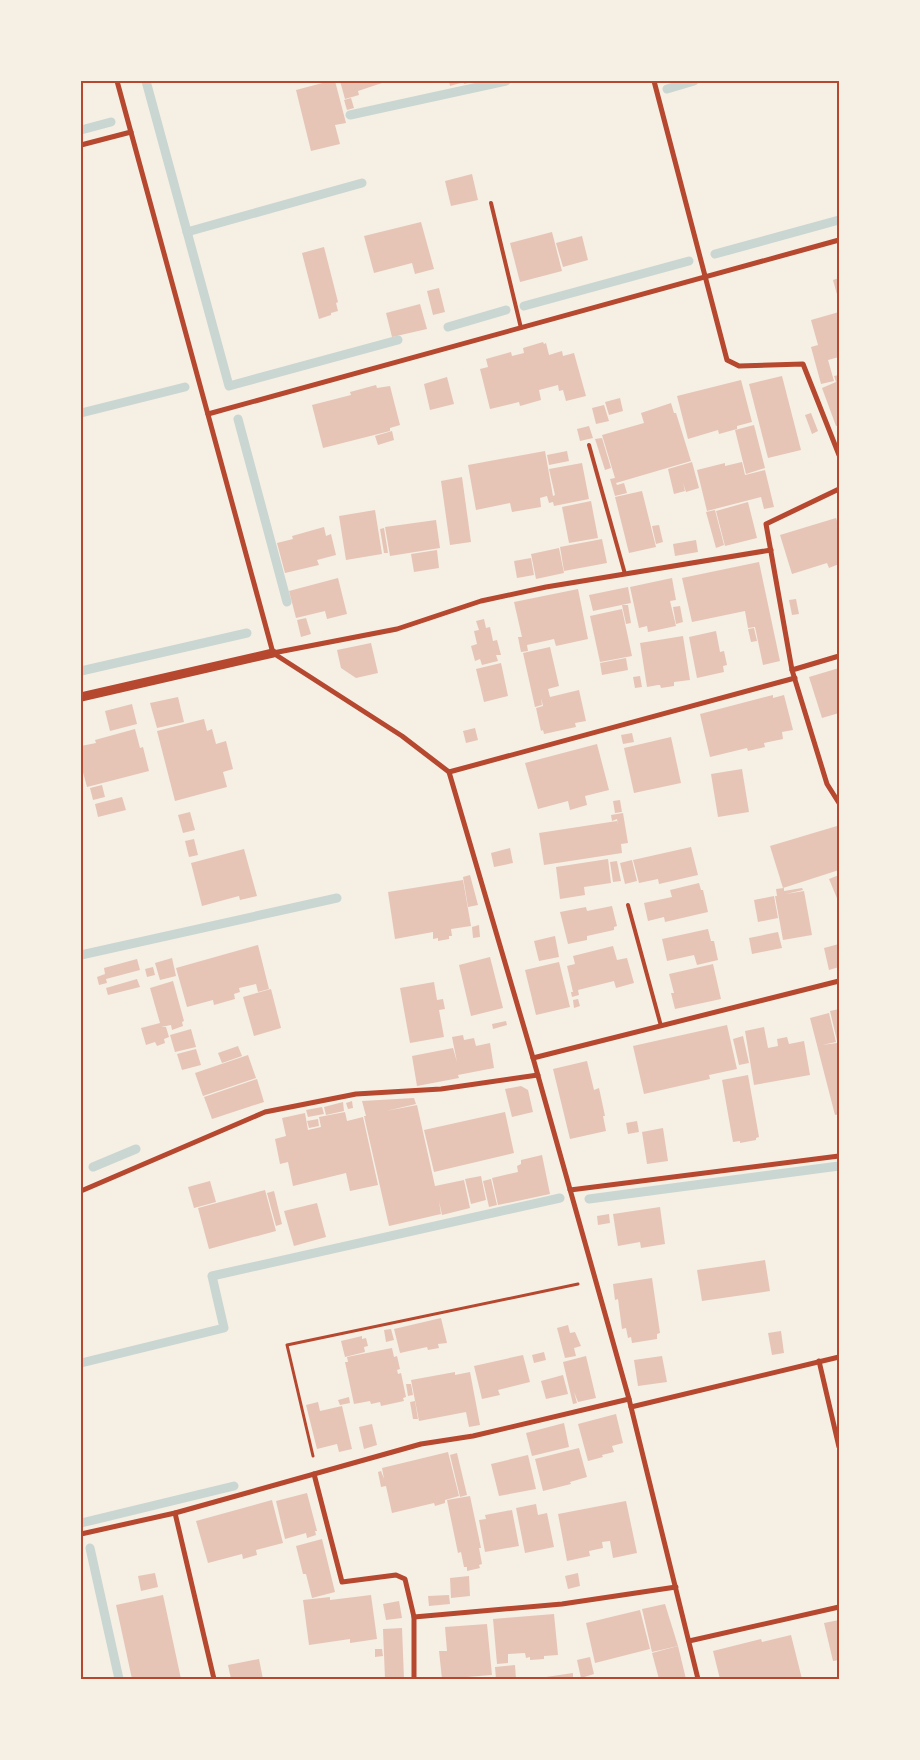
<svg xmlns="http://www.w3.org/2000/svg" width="920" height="1760" viewBox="0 0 920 1760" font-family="Jost,sans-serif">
<rect width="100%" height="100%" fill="#f6efe4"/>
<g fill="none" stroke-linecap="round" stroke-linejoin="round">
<g stroke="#c9d6d2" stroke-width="9">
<polyline points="146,81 229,386 398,340"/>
<polyline points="667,89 694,81"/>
<polyline points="350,115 506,81"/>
<polyline points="81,130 111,122"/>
<polyline points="187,232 362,183"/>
<polyline points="715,254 839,220"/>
<polyline points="524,306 689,261"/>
<polyline points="448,327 506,310"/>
<polyline points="81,413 185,387"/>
<polyline points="238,419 287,602"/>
<polyline points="81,671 247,633"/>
<polyline points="81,955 337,898"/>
<polyline points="93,1167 136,1149"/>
<polyline points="589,1199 839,1166"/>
<polyline points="81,1363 224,1328 212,1276 560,1198"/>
<polyline points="81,1523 234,1486"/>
<polyline points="90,1548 119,1679"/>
</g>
</g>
<g fill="#e6c5b7">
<polygon points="330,81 335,81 346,123 335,125 340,144 311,151 296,90"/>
<polygon points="340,81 382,81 382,83 358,91 359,95 345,99"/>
<polygon points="449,81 472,81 472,82 464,84 464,82 450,86"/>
<polygon points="351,98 354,108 347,110 344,100"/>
<polygon points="472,174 478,200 451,206 445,181"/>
<polygon points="421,222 434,269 415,274 412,263 374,273 364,236"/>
<polygon points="552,232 562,271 520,282 510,243"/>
<polygon points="582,236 588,260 563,267 556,243"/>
<polygon points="324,247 338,302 336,303 338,311 331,313 331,315 319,319 302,253"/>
<polygon points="839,278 839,298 838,298 833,280"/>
<polygon points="439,288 445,312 433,315 427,291"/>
<polygon points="420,304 427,329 392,337 386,313"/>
<polygon points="839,312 839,357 828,360 834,381 821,384 811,347 818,345 811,320"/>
<polygon points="543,342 544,344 546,343 549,355 562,351 563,356 574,353 586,396 566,401 563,390 559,391 558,385 539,390 541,400 520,406 519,402 490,409 480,369 488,367 486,359 511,352 512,356 524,353 523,348"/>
<polygon points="839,375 839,425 836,426 822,388 836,382 834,376"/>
<polygon points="782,376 801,450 768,458 749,384"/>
<polygon points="447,377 454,404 430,410 424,384"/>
<polygon points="741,380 752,422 737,426 737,429 719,434 718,430 688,439 677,396"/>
<polygon points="376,385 377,388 390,386 400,425 390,428 390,431 323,448 312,405 351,395 350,392"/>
<polygon points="620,398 623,411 609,415 605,402"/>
<polygon points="671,403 674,413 676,413 691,461 616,483 617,485 624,483 627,493 615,496 610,479 615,478 602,435 644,423 641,413"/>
<polygon points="604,405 609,421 596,424 592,408"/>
<polygon points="811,413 818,431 812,434 805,415"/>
<polygon points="754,425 765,468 746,474 735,430"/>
<polygon points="589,426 593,438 580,441 577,429"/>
<polygon points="392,431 394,440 378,445 375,436"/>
<polygon points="602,438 611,468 605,470 595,439"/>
<polygon points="545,451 553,496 555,495 549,469 582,463 589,499 554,506 553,502 549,503 547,496 540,498 541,507 512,512 510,503 476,510 468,465"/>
<polygon points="567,451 569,461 549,465 547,455"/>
<polygon points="692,462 699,488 686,492 683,483 685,491 674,494 668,469"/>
<polygon points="742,462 745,475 765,470 774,507 764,509 761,497 707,511 697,470 725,463 725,466"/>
<polygon points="462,477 471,542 450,545 441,481"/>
<polygon points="642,491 656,547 629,553 615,497"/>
<polygon points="591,501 598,538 569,543 562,507"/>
<polygon points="748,502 757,538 725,546 716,511"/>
<polygon points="375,510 382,554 346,560 339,516"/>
<polygon points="715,510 724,545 716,548 706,512"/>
<polygon points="836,518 839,526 839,564 829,568 827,563 792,574 780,535"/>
<polygon points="436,520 440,548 390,556 385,527"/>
<polygon points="659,525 663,542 656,544 652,526"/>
<polygon points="324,527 326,536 331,534 336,555 317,560 319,565 285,573 277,543 293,539 292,536"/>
<polygon points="384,528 388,553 384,553 380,529"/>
<polygon points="602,539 607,563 564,571 560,547"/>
<polygon points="696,540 698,552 675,556 673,544"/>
<polygon points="559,548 564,573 536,579 531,554"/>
<polygon points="437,550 439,568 414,572 411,554"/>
<polygon points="531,558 534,575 517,578 514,561"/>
<polygon points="759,562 780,661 763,665 755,627 748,628 745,611 692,622 682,578"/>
<polygon points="338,578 347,614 327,619 325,611 296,618 289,591"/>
<polygon points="672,578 676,600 670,601 676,626 648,632 647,626 639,628 630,587"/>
<polygon points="628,587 631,603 593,611 589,595"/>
<polygon points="578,589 588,639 556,646 554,639 527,645 528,651 521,652 518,637 522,637 514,602"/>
<polygon points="796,599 799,614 792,615 789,600"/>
<polygon points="622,605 628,605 631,623 626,624"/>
<polygon points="680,606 683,622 676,624 673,607"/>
<polygon points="622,609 632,656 600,662 590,616"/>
<polygon points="306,618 311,634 301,637 297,620"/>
<polygon points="484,619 486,628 490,627 493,641 497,640 501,655 496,655 498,661 482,665 480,659 475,661 471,646 477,644 474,631 479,630 476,621"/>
<polygon points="754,628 757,641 751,642 748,629"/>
<polygon points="716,631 720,652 724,651 727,665 723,666 724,672 697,678 689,637"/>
<polygon points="683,636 690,680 674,682 674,686 661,688 660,685 658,685 647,687 640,643"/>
<polygon points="371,643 378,673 356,678 341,668 337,650"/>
<polygon points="550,647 559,686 548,689 550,697 579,690 586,721 575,723 576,727 544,734 543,730 541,731 536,708 543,706 541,698 542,705 535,707 523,653"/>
<polygon points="626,658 628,670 602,675 600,663"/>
<polygon points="501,663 508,696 484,702 476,669"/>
<polygon points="839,668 839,713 822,718 809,677"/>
<polygon points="640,676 642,687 635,688 633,677"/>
<polygon points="773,695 773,698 784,695 793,730 782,732 783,739 764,743 765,747 748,751 747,748 710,757 700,714"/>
<polygon points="178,697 184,722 157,728 150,703"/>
<polygon points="132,704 137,724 110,731 105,711"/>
<polygon points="204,719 207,731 212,729 216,744 226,741 233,769 223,772 227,787 175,801 157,731"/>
<polygon points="475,728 478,740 466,743 463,731"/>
<polygon points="135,729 140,748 143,747 149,771 87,787 81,765 81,746 96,743 95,740"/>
<polygon points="632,733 634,742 623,744 621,735"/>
<polygon points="671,737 681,783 634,793 624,748"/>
<polygon points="597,744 609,790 585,796 587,805 570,810 568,801 538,809 525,763"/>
<polygon points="742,769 749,812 718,817 711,774"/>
<polygon points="102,785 105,797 93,800 90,788"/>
<polygon points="122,797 126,810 98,817 95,804"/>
<polygon points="620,800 622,812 615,813 613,801"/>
<polygon points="190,812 195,830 183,833 178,815"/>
<polygon points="623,813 628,843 621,844 622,853 544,865 539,833 617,821 618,825 617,819 612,821 611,815"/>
<polygon points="837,826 839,832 839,870 783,888 770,846"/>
<polygon points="194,839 198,855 189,857 185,841"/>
<polygon points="691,847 698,875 659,884 658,879 639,883 633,860"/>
<polygon points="510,848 513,863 494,867 491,853"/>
<polygon points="244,849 257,896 240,900 239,896 202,906 191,863"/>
<polygon points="608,859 611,883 584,887 585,895 560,899 556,867"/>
<polygon points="632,860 637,881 625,884 620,863"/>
<polygon points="617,861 621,881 613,882 610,862"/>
<polygon points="470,875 478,905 468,907 463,877"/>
<polygon points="839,875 839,903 829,879"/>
<polygon points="463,880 471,926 451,929 452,936 449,936 449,939 438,941 438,938 433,939 433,932 395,939 388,892"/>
<polygon points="699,883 701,890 703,890 708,912 665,922 664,917 648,921 644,903 672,897 670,890"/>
<polygon points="784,888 784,891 802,888 803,890 786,894 804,891 812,935 783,940 775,896 777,896 776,889"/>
<polygon points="774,896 778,918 758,922 754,900"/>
<polygon points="612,906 617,926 614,927 614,930 587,936 587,940 568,944 560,912 586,907 587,911"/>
<polygon points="479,925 480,937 473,938 472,927"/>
<polygon points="708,929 711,941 714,941 718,960 697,965 694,955 667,961 662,939"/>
<polygon points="778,932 782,948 752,954 749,938"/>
<polygon points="555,936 559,957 539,961 534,941"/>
<polygon points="839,944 839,967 829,970 824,948"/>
<polygon points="258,945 269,989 258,992 256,984 239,988 240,992 234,994 235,999 214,1005 213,1000 187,1007 176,968"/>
<polygon points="613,946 617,960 627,958 634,983 616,988 614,981 578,990 579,995 572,997 571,992 573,992 567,966 575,964 573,956"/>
<polygon points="490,957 503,1008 471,1016 459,965"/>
<polygon points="172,958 176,976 160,980 155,963"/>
<polygon points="137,959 140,970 106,979 107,983 99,985 97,977 105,974 104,968"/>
<polygon points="559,962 570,1007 536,1015 525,970"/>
<polygon points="713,964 721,999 675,1009 671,993 674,993 669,974"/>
<polygon points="153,967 155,975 147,977 145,969"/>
<polygon points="137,979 140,987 108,995 106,988"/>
<polygon points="173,981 184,1021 182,1022 183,1026 172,1030 171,1025 161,1027 166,1027 169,1037 164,1039 165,1043 157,1046 155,1042 146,1045 141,1028 160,1023 150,988"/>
<polygon points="434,982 437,1000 443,999 445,1009 439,1010 444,1037 410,1043 400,988"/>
<polygon points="271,989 281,1028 254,1036 243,997"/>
<polygon points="578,999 580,1006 574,1008 573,1000"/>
<polygon points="839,1009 839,1045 838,1045 830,1011"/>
<polygon points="829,1013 836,1042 822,1045 837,1043 839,1051 839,1114 835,1115 810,1018"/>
<polygon points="506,1021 507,1025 493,1029 492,1024"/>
<polygon points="727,1025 737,1069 709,1075 710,1079 644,1094 633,1046"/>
<polygon points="764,1027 768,1048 778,1046 777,1039 787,1037 789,1044 804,1041 810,1075 754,1085 745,1031"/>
<polygon points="191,1029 196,1047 175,1052 170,1035"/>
<polygon points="463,1035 464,1040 474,1038 476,1046 490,1043 494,1068 458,1075 459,1078 417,1086 412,1056 453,1048 457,1062 452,1037"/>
<polygon points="743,1036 749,1063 739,1065 733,1039"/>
<polygon points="238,1046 242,1056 222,1063 218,1053"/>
<polygon points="196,1049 201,1065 182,1070 177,1054"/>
<polygon points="248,1055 256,1078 203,1096 195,1073"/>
<polygon points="587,1061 594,1090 599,1088 605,1116 603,1116 606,1131 570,1139 553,1069"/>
<polygon points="748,1075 759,1137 756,1138 756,1140 740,1143 740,1141 733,1142 722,1080"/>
<polygon points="257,1079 264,1102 212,1119 204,1097"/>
<polygon points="521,1086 528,1090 533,1112 512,1117 505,1089"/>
<polygon points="414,1098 416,1104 386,1111 417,1105 435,1186 464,1180 470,1208 442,1215 439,1201 441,1214 389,1226 364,1116 366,1116 362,1101"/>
<polygon points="352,1101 353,1108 348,1109 346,1103"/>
<polygon points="343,1102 344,1111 326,1115 324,1107"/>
<polygon points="322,1107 324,1114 308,1117 306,1110"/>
<polygon points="345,1112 347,1121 363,1117 378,1185 350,1191 346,1173 293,1186 288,1162 280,1164 275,1139 286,1136 282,1118 305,1113 308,1130 321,1127 319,1117"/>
<polygon points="505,1112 514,1153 434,1172 424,1130"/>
<polygon points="318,1119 319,1126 309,1128 307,1121"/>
<polygon points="637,1121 639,1132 628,1134 626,1123"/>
<polygon points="663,1128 668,1161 647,1164 642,1132"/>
<polygon points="542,1155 550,1194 498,1205 492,1178 518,1172 517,1166 521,1164 521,1160"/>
<polygon points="481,1176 486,1200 471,1204 465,1179"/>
<polygon points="491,1179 497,1205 489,1207 483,1181"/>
<polygon points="210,1181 216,1202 194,1208 188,1187"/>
<polygon points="265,1190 276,1231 209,1249 198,1208"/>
<polygon points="274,1191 282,1224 276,1226 267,1193"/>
<polygon points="317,1203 326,1237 294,1246 284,1211"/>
<polygon points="660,1207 665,1244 641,1248 640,1242 618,1246 613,1214"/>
<polygon points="609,1214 610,1223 598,1225 597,1216"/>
<polygon points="765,1260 770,1291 702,1301 697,1270"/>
<polygon points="652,1278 660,1333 657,1334 657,1339 632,1343 631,1337 628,1338 626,1328 622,1329 618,1299 615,1300 613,1284"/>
<polygon points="441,1318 447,1343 438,1344 439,1348 428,1350 427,1347 400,1353 394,1329"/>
<polygon points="568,1325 570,1333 575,1332 581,1346 574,1348 576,1356 565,1358 557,1328"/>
<polygon points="391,1329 394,1340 386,1342 384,1330"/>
<polygon points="781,1331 784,1353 772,1355 768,1333"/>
<polygon points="362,1336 362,1339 366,1338 368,1346 364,1347 365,1352 345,1357 341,1341"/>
<polygon points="392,1348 394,1357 397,1356 400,1369 397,1370 398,1374 401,1373 406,1397 403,1398 404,1401 381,1406 380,1402 371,1404 370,1401 354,1404 345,1362 348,1362 347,1357"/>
<polygon points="544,1352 546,1360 534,1363 532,1355"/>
<polygon points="523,1355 530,1382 498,1390 500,1395 482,1399 474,1366"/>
<polygon points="586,1356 596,1398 578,1402 574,1392 577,1403 573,1404 563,1362"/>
<polygon points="662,1356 667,1382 638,1386 634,1360"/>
<polygon points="455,1372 455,1375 470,1372 480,1425 469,1427 466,1412 419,1421 411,1380"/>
<polygon points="563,1375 568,1394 546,1399 541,1381"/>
<polygon points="406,1384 411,1384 413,1395 408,1396"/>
<polygon points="349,1397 350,1403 340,1405 338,1400"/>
<polygon points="415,1401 418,1419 413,1419 410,1402"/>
<polygon points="318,1402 320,1411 342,1406 352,1449 339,1452 337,1444 317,1449 306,1405"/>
<polygon points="616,1414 623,1443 612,1446 614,1452 602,1455 603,1457 588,1461 578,1424"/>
<polygon points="564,1423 569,1447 532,1456 526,1433"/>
<polygon points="372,1424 377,1445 364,1449 359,1427"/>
<polygon points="579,1448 587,1477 570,1482 571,1484 543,1491 535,1459"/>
<polygon points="448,1452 459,1496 445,1500 445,1503 435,1506 434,1503 392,1513 386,1486 381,1487 378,1472 381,1471 384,1479 382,1468"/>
<polygon points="457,1453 467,1495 460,1497 450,1455"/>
<polygon points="528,1455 536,1489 499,1496 491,1464"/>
<polygon points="307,1493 317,1531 315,1531 316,1535 307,1538 306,1533 285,1539 276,1501"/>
<polygon points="470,1496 481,1548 479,1548 482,1564 479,1565 480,1568 467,1571 467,1567 464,1567 461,1552 458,1553 447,1500"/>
<polygon points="272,1500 283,1543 256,1550 257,1555 243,1559 242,1554 208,1563 196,1521"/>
<polygon points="626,1501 637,1553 613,1558 610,1541 602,1542 603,1548 589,1551 590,1556 567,1561 558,1514"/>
<polygon points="536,1504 538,1515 547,1513 554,1547 525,1553 516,1508"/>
<polygon points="512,1510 519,1546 485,1552 479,1520 486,1519 485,1515"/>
<polygon points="322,1539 335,1592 312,1598 306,1574 303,1574 296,1546"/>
<polygon points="155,1573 158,1587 141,1591 138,1576"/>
<polygon points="578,1573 580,1586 568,1589 565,1576"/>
<polygon points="469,1576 470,1596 451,1598 450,1578"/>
<polygon points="163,1595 181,1679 132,1679 116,1605"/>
<polygon points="371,1595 377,1639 350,1643 350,1639 309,1645 303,1600 330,1597 330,1600"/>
<polygon points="449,1595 450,1604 429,1606 428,1596"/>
<polygon points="399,1601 402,1618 386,1620 383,1604"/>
<polygon points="665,1604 678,1646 652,1652 642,1609"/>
<polygon points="640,1610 650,1649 595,1663 586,1623"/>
<polygon points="554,1614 558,1655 544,1656 544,1659 530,1660 530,1657 526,1658 525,1653 508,1654 508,1663 497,1664 493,1619"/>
<polygon points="839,1620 839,1660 833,1661 824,1623"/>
<polygon points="487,1624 492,1675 442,1679 439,1651 447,1651 445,1627"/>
<polygon points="402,1628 404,1679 385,1679 383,1629"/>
<polygon points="791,1635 802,1679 720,1679 713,1651 761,1639 762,1642"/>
<polygon points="678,1646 686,1679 659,1679 652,1653"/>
<polygon points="375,1649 382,1649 383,1656 375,1657"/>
<polygon points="590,1657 594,1674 581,1678 577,1660"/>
<polygon points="259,1659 263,1679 231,1679 228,1665"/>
<polygon points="515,1665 516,1679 496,1679 495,1667"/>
<polygon points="573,1673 573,1679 547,1679 546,1677"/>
</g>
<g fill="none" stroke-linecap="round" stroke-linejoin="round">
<polyline stroke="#b5482f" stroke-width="3" points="313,1456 287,1345 578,1284"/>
<g stroke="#b5482f" stroke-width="4">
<polyline points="491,203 521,328"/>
<polyline points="589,445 625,574"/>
<polyline points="628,905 661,1026"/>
</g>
<g stroke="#b5482f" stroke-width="5">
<polyline points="117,81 273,653 402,736 449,772 533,1058 629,1399 698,1679"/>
<polyline points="654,81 727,360 739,366 803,364 839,455"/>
<polyline points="81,145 131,132"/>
<polyline points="208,414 839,240"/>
<polyline points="839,489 766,524 792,670 827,784 839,803"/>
<polyline points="273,653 397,629 481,601 546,587 771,550"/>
<polyline points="792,670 839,656"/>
<polyline points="449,772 795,678"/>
<polyline points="533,1058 839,981"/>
<polyline points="570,1190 839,1156"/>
<polyline points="81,1191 265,1112 356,1094 441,1089 538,1075"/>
<polyline points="819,1361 839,1447"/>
<polyline points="631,1407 839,1357"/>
<polyline points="314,1474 342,1582 396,1575 405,1579 414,1617 414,1679"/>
<polyline points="175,1513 214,1679"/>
<polyline points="81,1534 175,1513 421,1444 473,1436 629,1399"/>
<polyline points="414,1617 562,1604 676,1587"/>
<polyline points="689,1641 839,1607"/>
</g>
<polyline stroke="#b5482f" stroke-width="9" points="81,697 273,653"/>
</g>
<rect width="920" height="1760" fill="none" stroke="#f6efe4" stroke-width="165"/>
<rect x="82" y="82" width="756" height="1596" fill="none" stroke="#b5482f" stroke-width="2"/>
</svg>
